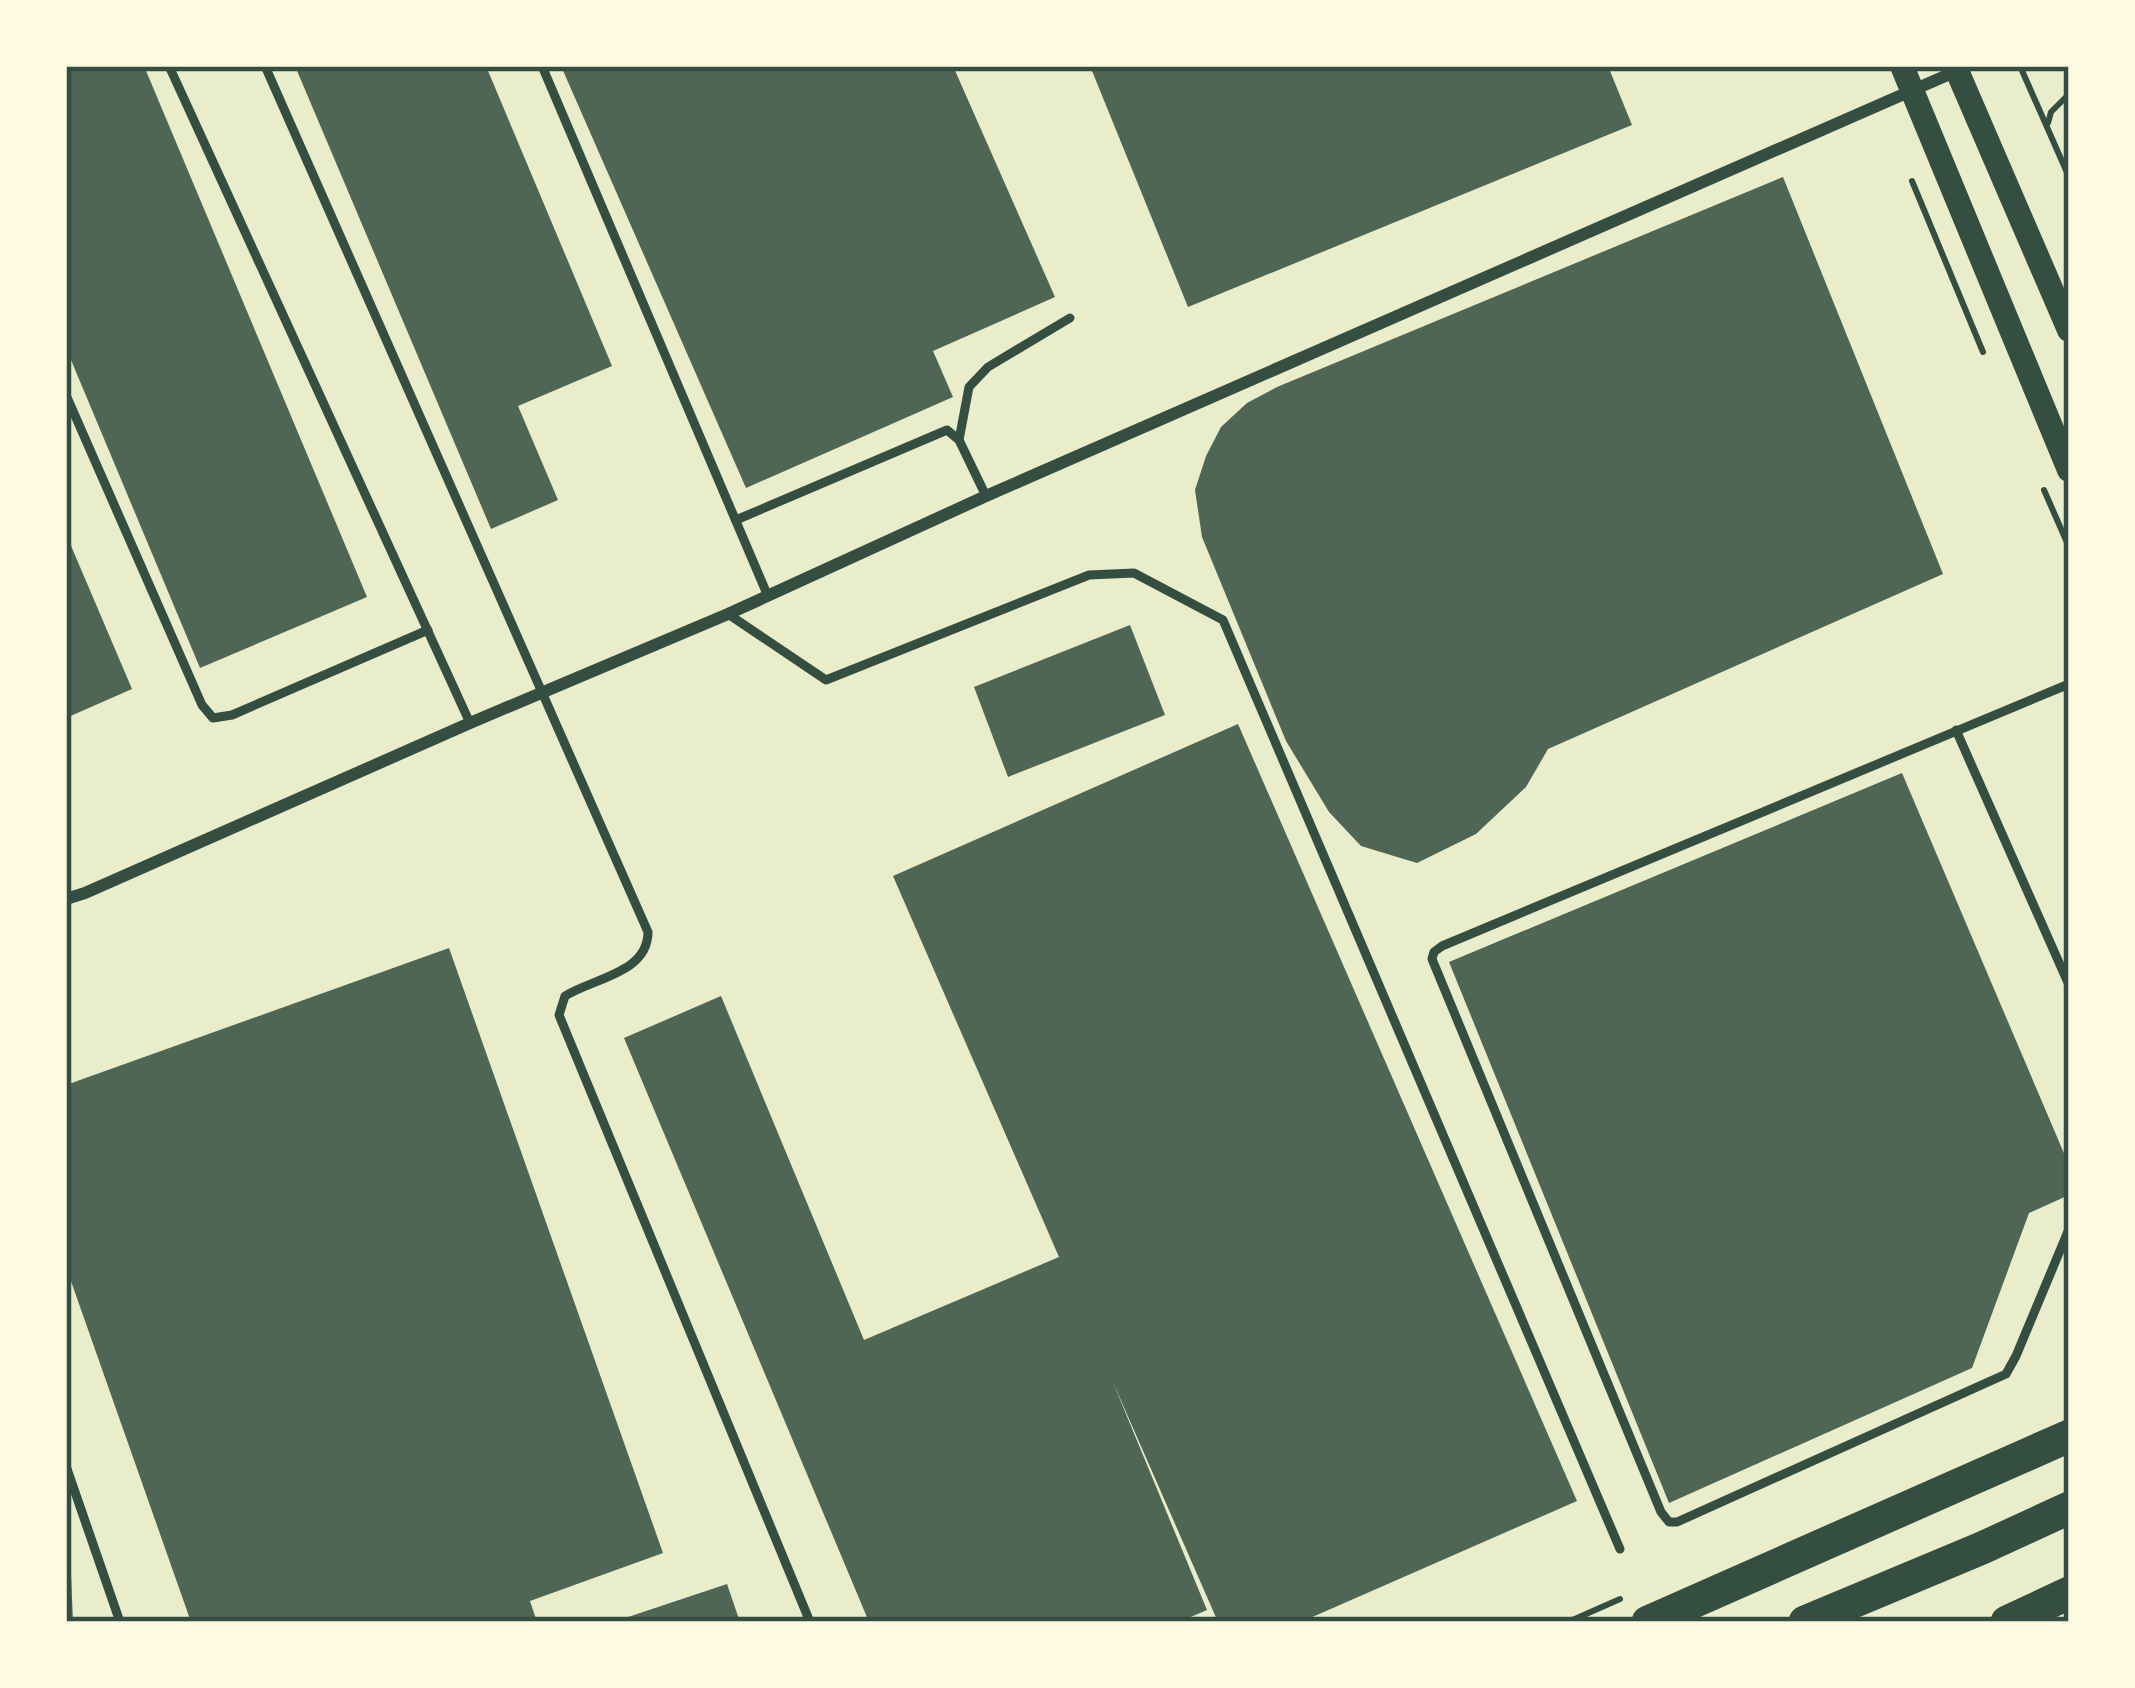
<svg xmlns="http://www.w3.org/2000/svg" width="2135" height="1688" viewBox="0 0 2135 1688" font-family="'Public Sans',sans-serif">
<rect width="100%" height="100%" fill="#e9edc9"/>
<g fill="#4f6655">
<polygon points="66,66 144,66 367,597 200,668 66,348"/>
<polygon points="295,66 486,66 612,366 518,406 558,500 491,529"/>
<polygon points="561,66 953,66 1055,297 933,351 953,397 746,488"/>
<polygon points="1090,66 1608,66 1632,125 1188,307"/>
<polygon points="1783,177 1943,574 1548,749 1526,787 1476,834 1417,863 1361,846 1329,812 1286,741 1202,537 1195,490 1206,456 1221,427 1247,403 1277,387"/>
<polygon points="66,534 132,689 66,718"/>
<polygon points="1130,625 1165,715 1008,777 974,687"/>
<polygon points="1238,724 1577,1501 1301,1622 1218,1622 1112,1380 1207,1610 1179,1622 869,1622 624,1038 721,996 864,1340 1059,1257 893,876"/>
<polygon points="1902,773 2069,1165 2069,1195 2029,1213 1972,1368 1669,1503 1449,962"/>
<polygon points="449,948 663,1553 530,1601 537,1622 191,1622 66,1267 66,1085"/>
<polygon points="66,1551 70,1551 73,1622 66,1622"/>
<polygon points="727,1584 740,1622 617,1622 616,1621"/>
</g>
<g fill="none" stroke-linecap="round" stroke-linejoin="round">
<g stroke="#344e41" stroke-width="6">
<polyline points="2020,66 2069,177"/>
<polyline points="2048,123 2051,112 2069,94"/>
<polyline points="1912,181 1983,352"/>
<polyline points="2044,490 2069,547"/>
<polyline points="1568,1622 1620,1599"/>
</g>
<g stroke="#344e41" stroke-width="9">
<polyline points="169,66 470,723"/>
<path d="M265,66L648,932C648,973 594,978 565,996L559,1015L810,1622"/>
<polyline points="542,66 767,594"/>
<polyline points="66,395 202,705 213,718 232,715 428,630"/>
<polyline points="959,440 969,387 988,367 1070,318"/>
<polyline points="736,520 947,430 959,440 986,496"/>
<polyline points="728,614 826,680 1089,575 1134,573 1223,620 1620,1549"/>
<polyline points="2069,684 1442,946 1434,952 1432,959 1661,1512 1669,1522 1677,1522 2006,1374 2016,1356 2069,1229"/>
<polyline points="1956,730 2069,985"/>
<polyline points="66,1466 120,1622"/>
</g>
<polyline stroke="#344e41" stroke-width="12" points="66,899 85,893 470,723 728,614 986,496 1968,66"/>
<g stroke="#344e41" stroke-width="24">
<polyline points="1902,66 2069,470"/>
<polyline points="1955,66 2069,330"/>
</g>
<g stroke="#344e41" stroke-width="33">
<polyline points="1648,1622 2069,1436"/>
<polyline points="1805,1622 1982,1548 2069,1508"/>
<polyline points="2007,1622 2069,1593"/>
</g>
</g>
<rect width="2135" height="1688" fill="none" stroke="#fefae0" stroke-width="138"/>
<rect x="69" y="69" width="1997" height="1550" fill="none" stroke="#344e41" stroke-width="4.5"/>
</svg>
